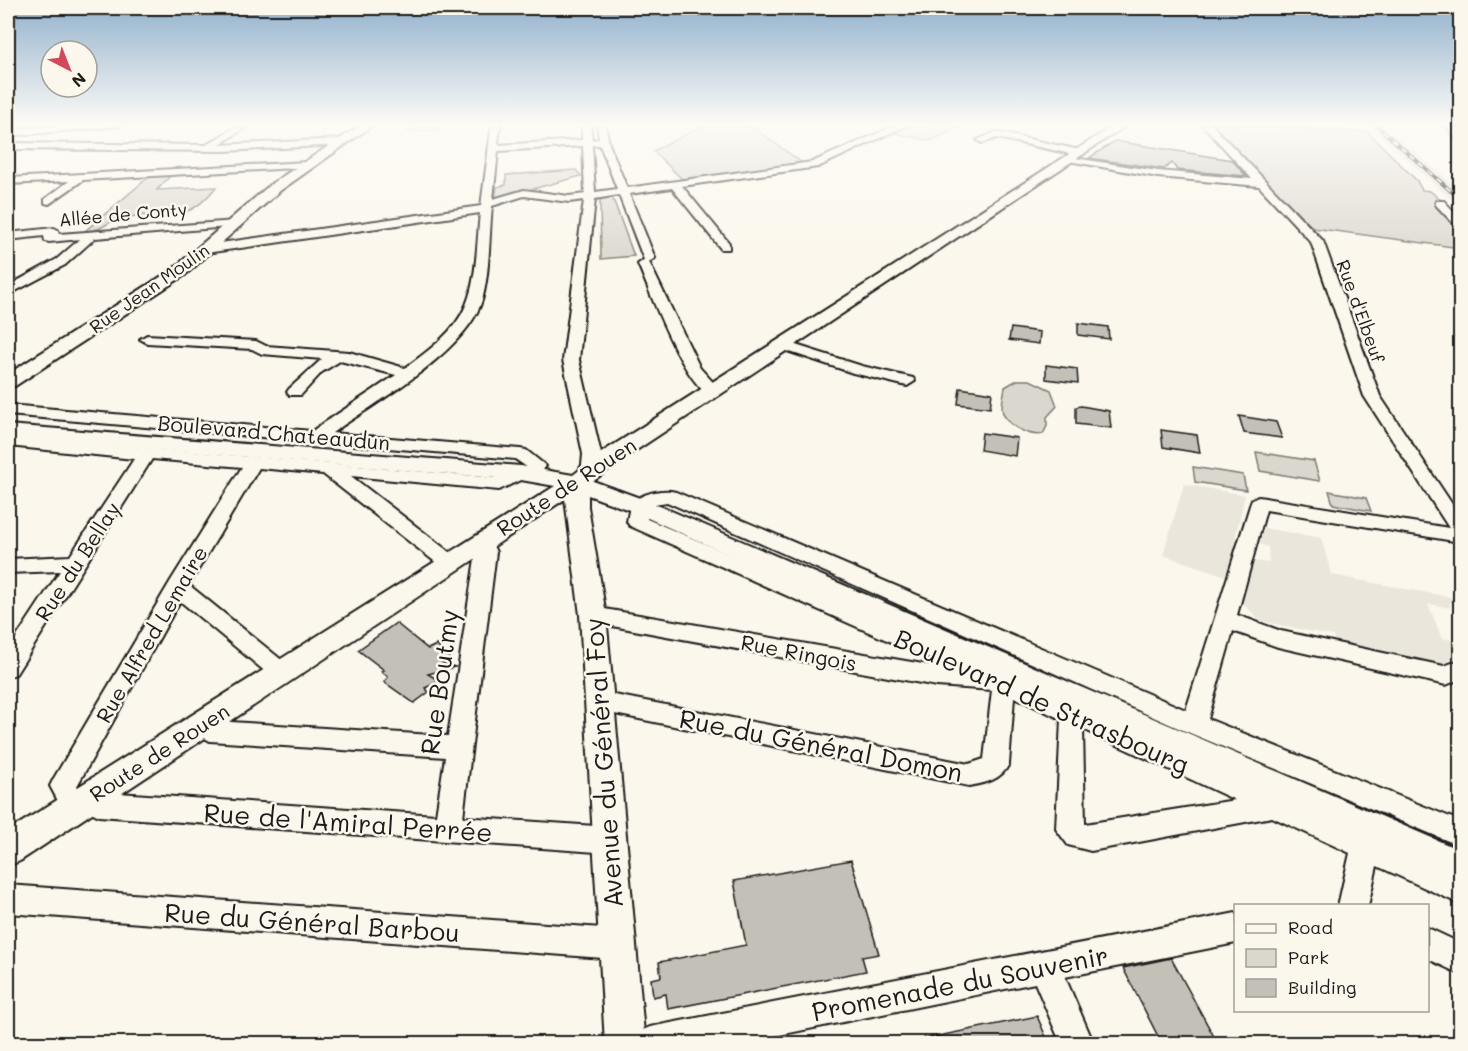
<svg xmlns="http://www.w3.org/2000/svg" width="1468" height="1051" viewBox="0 0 1468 1051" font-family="Mali,sans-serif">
<rect width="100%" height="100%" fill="#fbf7ec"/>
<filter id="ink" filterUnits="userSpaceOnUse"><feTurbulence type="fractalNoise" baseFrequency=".0167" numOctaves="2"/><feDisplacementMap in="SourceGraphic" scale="12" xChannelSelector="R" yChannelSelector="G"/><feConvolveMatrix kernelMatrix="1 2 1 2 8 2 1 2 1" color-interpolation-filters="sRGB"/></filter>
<g filter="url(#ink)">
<g fill="#eae6dc">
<polygon points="1367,123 1382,123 1460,190 1460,208"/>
<polygon points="1184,484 1245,495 1234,543 1238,545 1229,577 1163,555"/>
<polygon points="1264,528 1321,538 1332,575 1460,599 1460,604 1449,603 1451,608 1428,604 1442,638 1460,642 1460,648 1456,647 1460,659 1440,667 1336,644 1333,636 1261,621 1244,605 1243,599 1254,561 1269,563 1268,547 1259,544"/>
</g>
<g fill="#dad7ce" stroke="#7b7a75" stroke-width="1.5">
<polygon points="377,123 481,123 439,124 437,130 407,131 410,125 373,126"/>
<polygon points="709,123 741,123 756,130 804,164 683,180 653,151"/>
<polygon points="915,123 965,125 930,141 894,133"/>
<polygon points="1217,124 1368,132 1417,181 1422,190 1430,191 1446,204 1438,204 1460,231 1460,248 1313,228 1212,125"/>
<polygon points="576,170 581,176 495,199 497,187 506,185 506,175"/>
<path d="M172,174L157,190L216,187C182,231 161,207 119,219C104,222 106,230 85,231L150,176Z"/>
<polygon points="612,196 634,256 601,259 600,198"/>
<path d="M1017,380H1030L1051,390L1057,406L1047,417V426L1043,434C1031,437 1012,428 1005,417C999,409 1004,396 1005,387Z"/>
<polygon points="1256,452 1314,461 1320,481 1260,471"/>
<polygon points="1193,467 1243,475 1246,490 1195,482"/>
<polygon points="1329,491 1366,498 1371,511 1333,504"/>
</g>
<g fill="#c3c0b8" stroke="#1c1c1c" stroke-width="1.5">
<polygon points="1115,141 1232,160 1246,176 1177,170 1172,163 1164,169 1089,158"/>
<polygon points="1078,323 1108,327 1109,339 1078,335"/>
<polygon points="1011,328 1040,332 1039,344 1009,340"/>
<polygon points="1046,365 1077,369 1078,383 1046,379"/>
<polygon points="960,388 992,393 990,408 958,404"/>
<polygon points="1081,406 1109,411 1111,428 1076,424 1076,407"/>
<polygon points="1239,416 1276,422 1282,438 1244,433"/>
<polygon points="1161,430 1197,435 1200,453 1163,447"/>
<polygon points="982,433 1017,438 1015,456 980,450"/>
<polygon points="396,623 428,649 436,645 449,657 442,663 455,667 428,674 440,681 425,688 429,692 414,703 384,682 388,677 381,671 384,670 358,650"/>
<polygon points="851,860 879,954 862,957 866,971 668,1009 666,994 653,997 651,979 661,977 659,962 746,945 734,881"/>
<polygon points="1171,958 1218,1044 1162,1044 1123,968"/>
<polygon points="1037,1016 1049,1044 924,1044 923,1039"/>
</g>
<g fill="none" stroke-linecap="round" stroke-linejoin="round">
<defs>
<g id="minor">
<polygon points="90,123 123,123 119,126 8,136 8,130"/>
<polygon points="242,123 252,123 219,145 342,139 347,142 342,145 224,151 8,149 8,143 206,145"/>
<path d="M492,123H500L498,145L582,140V123H590L592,140L599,139L597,123H605L609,144L627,188L812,162L901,123H912L818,167L682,186L729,243V249H721L672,188L629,194L655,258L649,262L700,368L721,391L713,396C685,389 650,291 638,264L644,260L619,195L595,199L579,360L601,454L600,465L591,480L585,481L576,476L582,465L583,454L563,360L584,200L569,202L524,196L492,206C489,233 490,281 480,306C460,355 375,403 332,433L520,449L526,450L546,466L543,470H531L515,459L8,415V405L312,431L396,375L340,361L322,372L301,395H289L287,392L289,389L322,359L262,354L252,349L147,343L140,339L147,335L256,341L266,346L349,352L405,368C427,352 456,331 466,305C477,280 477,240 480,213L206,253L200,249L206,245L481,206ZM592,145H600L617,189L595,192ZM583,146L585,194L569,196L524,190L493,199L498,151Z"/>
<path d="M1201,123H1210L1323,241L1380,396L1460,516V542L1266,510L1237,615L1281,631L1444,666L1460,660V679L1446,685L1278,647L1233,631L1208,719L1460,821V846L1185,731L667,502L649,505L647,519L1014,676L1460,876V904L1377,866L1368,906H1338L1350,853L1272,817L1091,851L1068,845L1056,829L1061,719L1014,697L1009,764C1001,780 986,783 969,786L590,709L587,702L590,695L599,692L969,764L984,759L992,690L937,686L585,621L582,615L585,609L593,607L952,669L630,526L627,522C628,517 629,507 632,503C641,494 661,488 676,492L1186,710L1252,499L1259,497L1449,528L1364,396L1311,242L1259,186L1158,177L1063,160L1068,157L1158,171L1252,179ZM1083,729L1235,800L1085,824Z"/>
<polygon points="1444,123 1453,123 1460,133 1460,141 1457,140"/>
<polygon points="996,132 1080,150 1085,153 1080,156 997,138 982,143 977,140"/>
<polygon points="307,162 311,163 311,167 83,180 49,204 45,203 45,199 69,181 8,184 8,178"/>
<polygon points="1436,201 1444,201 1460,218 1460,227 1456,226 1436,205"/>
<polygon points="236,221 240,222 240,226 95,238 65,265 8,295 8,286 57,259 80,239 49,242 45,241 44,236 8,240 8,233 54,228 58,230 59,234"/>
<polygon points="783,341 862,366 913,378 915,381 907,386 853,373 778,348 776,345"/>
<polygon points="8,436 496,478 515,469 527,469 530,473 527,477 499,490 351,476 457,558 460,563 457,568 443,568 323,474 259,468 189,585 289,666 293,672 289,678 281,681 273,678 180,601 77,786 80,790 90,785 104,792 436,815 445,757 210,741 192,731 189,724 192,717 201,714 215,721 448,736 476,552 472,542 475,537 489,537 496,552 463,817 610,827 620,831 624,840 620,849 610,853 99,816 87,810 85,814 75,818 65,814 50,786 54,778 170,582 242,467 152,459 16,674 8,677 8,650 60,571 8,573 8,559 70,556 134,459 8,446"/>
<polygon points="8,885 616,929 627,933 631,944 627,955 616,959 8,913"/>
<polygon points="1236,913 1236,943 1065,977 1094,1044 1061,1044 1035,983 735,1044 634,1044 638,1032 650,1027"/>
<polygon points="1428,928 1460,943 1460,974 1428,959"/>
</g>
<g id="major">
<polygon points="364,123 376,123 281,190 185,275 15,386 8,388 8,374 173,269 271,184"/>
<polygon points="1118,123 1130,123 617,463 593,481 648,501 1460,850 1460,883 632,511 588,495 588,507 606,615 645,1044 605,1044 580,615 565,499 20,861 8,866 8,831 555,486 521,480 8,437 8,425 521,466 573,475 601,453"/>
</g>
</defs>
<use href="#minor" stroke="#1c1c1c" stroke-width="4"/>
<use href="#major" stroke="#1c1c1c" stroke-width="4"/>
<use href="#minor" fill="#fbf7ec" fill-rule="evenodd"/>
<use href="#major" fill="#fbf7ec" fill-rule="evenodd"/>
<defs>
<polyline id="rail" points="1374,123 1460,199"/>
</defs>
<use href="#rail" stroke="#1c1c1c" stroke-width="4"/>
<use href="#rail" stroke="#fbf7ec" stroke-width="2" stroke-dasharray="6" stroke-linecap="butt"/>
</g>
</g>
<linearGradient id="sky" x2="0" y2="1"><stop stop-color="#91b1cd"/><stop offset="0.46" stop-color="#fdfbf6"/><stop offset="1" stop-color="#fdfbf6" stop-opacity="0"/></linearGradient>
<rect width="1468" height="270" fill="url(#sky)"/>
<g text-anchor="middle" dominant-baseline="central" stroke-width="5" stroke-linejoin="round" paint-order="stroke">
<g font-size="18" fill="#1c1c1c" stroke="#fbf7ec">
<text transform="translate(123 214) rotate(-5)">Allée de Conty</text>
<text transform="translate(149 288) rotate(-35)">Rue Jean Moulin</text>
<text transform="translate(1361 311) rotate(70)">Rue d'Elbeuf</text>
</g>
<g font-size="21" fill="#1c1c1c" stroke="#fbf7ec">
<text transform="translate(274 432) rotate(5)">Boulevard Chateaudun</text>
<text transform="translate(566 486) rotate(-33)">Route de Rouen</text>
<text transform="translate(77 561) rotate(-57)">Rue du Bellay</text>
<text transform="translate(151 634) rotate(-60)">Rue Alfred Lemaire</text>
<text transform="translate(799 652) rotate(11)">Rue Ringois</text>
<text transform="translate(159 752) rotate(-33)">Route de Rouen</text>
</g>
<g font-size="26" fill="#1c1c1c" stroke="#fbf7ec">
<text transform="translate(439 682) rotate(-82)">Rue Boutmy</text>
<text transform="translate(1042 701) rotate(24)">Boulevard de Strasbourg</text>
<text transform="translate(821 745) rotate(11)">Rue du Général Domon</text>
<text transform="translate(603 763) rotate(-94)">Avenue du Général Foy</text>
<text transform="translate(348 822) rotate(4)">Rue de l'Amiral Perrée</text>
<text transform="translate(312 922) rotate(4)">Rue du Général Barbou</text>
<text transform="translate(960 983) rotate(-11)">Promenade du Souvenir</text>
</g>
</g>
<rect width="1468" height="1051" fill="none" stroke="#fbf7ec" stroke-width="30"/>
<rect x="15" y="15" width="1438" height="1021" fill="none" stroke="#1c1c1c" stroke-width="2" filter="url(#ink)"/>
<rect x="1234" y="904" width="195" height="108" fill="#fbf7ec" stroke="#a29f99" stroke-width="1.5"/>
<rect x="1246" y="924" width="30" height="9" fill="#fbf7ec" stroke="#a29f99" stroke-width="1.5"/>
<text x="1288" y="934" font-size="18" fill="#1c1c1c">Road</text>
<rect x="1246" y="949" width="30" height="18" fill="#dad7ce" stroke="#a29f99" stroke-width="1.5"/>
<text x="1288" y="964" font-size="18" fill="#1c1c1c">Park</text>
<rect x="1246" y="979" width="30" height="18" fill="#c3c0b8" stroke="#a29f99" stroke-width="1.5"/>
<text x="1288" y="994" font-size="18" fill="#1c1c1c">Building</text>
<g transform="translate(69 69) rotate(138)"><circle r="28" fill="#fbf7ec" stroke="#a29f99" stroke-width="1.5"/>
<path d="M0-4.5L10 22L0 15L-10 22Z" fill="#d1495b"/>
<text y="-9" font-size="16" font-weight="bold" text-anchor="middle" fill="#1c1c1c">N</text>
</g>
</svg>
